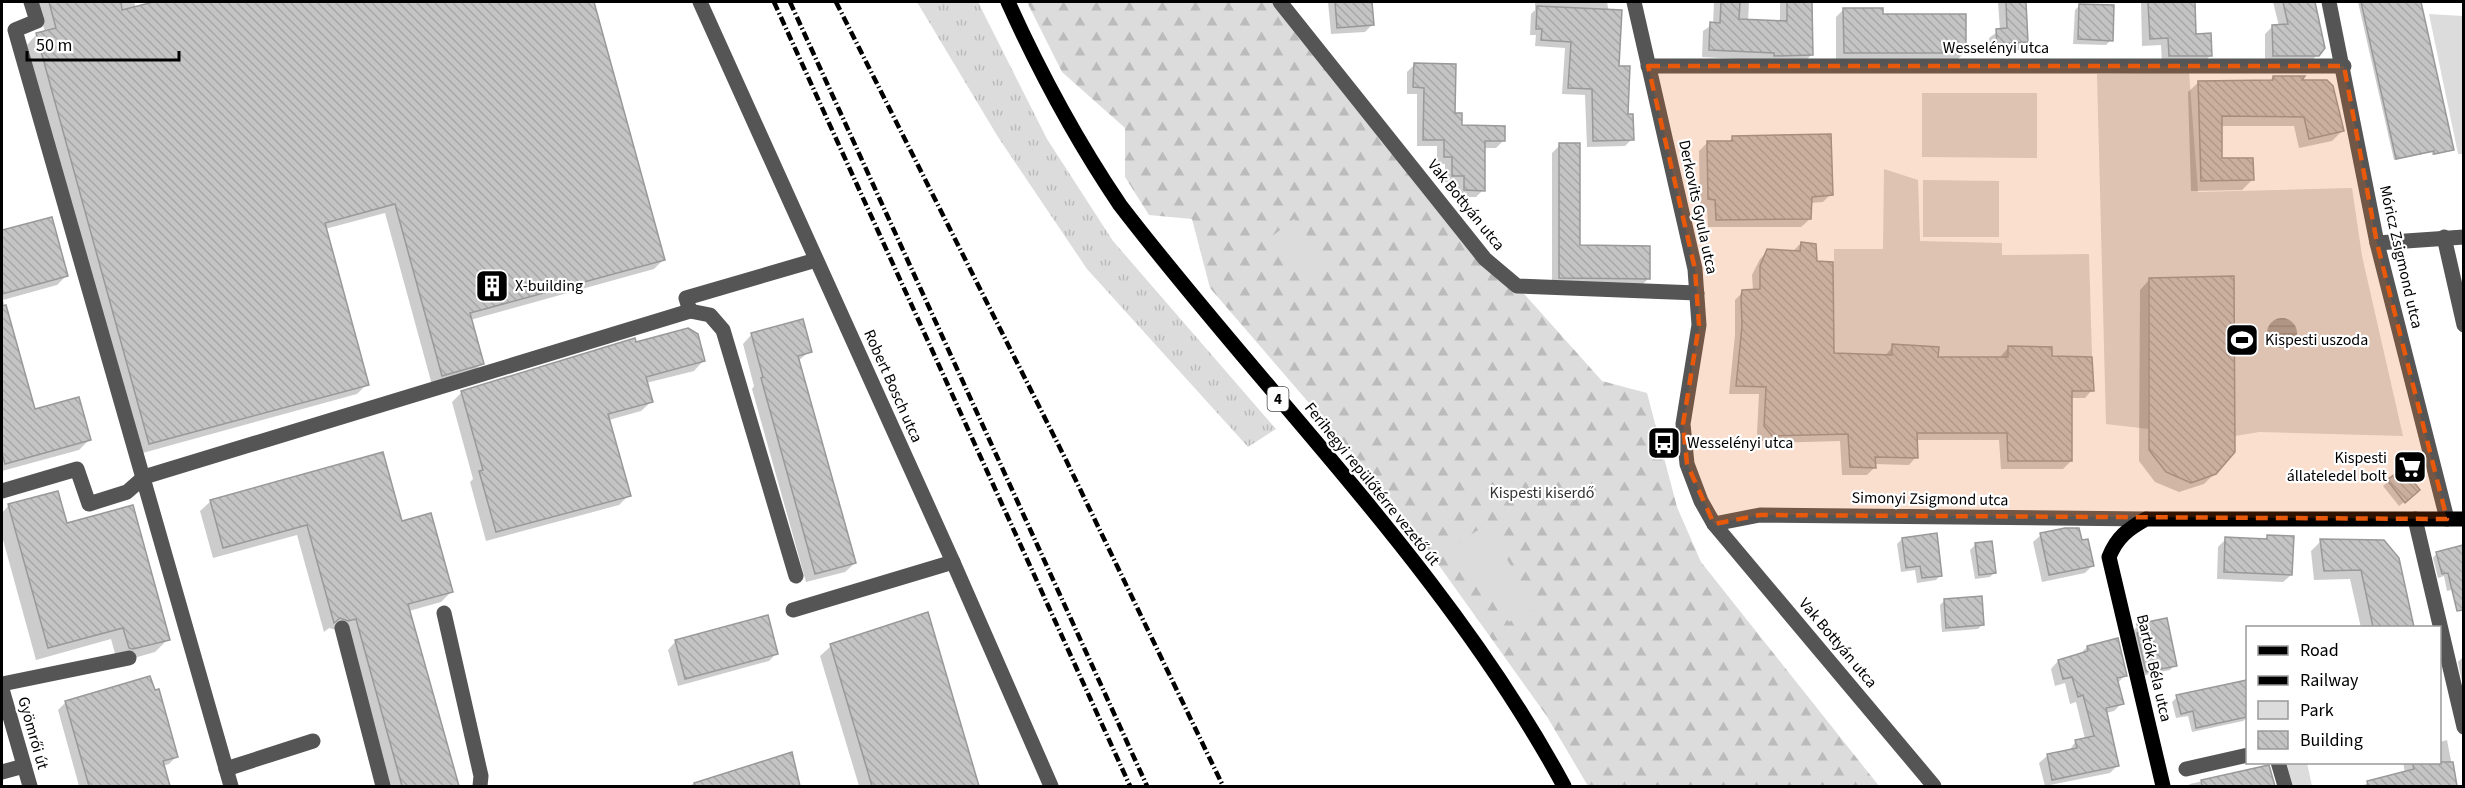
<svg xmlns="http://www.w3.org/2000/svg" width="2465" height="788" viewBox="0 0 2465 788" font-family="'Source Sans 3',sans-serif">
<defs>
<pattern id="grass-tufts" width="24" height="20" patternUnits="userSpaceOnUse" patternTransform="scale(1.5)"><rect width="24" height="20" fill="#dcdcdc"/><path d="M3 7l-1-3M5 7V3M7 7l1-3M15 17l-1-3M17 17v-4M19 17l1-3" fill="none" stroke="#bbb"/></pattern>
<pattern id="forest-firs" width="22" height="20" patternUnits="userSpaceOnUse" patternTransform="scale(1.5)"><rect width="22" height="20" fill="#dcdcdc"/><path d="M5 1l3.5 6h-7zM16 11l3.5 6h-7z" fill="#bbb"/></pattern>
<pattern id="water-rules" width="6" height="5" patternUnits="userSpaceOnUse" patternTransform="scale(1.5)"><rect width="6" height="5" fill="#a3a3a3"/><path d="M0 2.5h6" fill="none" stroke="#8b8b8b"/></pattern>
<pattern id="building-back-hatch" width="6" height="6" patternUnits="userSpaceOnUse" patternTransform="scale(1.5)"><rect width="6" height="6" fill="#c4c4c4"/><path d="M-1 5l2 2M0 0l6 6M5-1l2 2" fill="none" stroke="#a7a7a7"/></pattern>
</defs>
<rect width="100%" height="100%" fill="#fff"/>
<polygon fill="url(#grass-tufts)" points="917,2 978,2 1047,139 1113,241 1276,429 1248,447 1087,269 998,137"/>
<polygon fill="url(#forest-firs)" points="1027,2 1275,2 1517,286 1602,381 1647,393 1677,507 1701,562 1879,786 1588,786 1546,715 1390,497 1210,288 1192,219 1149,215 1125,177 1125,128 1062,72"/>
<g fill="#dcdcdc">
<polygon points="2429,14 2463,16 2463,154 2458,154"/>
<polygon points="2189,72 2198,192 2352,188 2362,256 2403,436 2259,432 2235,436 2235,452 2216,474 2191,483 2166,472 2149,450 2149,429 2106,424 2097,74"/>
<polygon points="1922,93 2037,93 2037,158 1922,157"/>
<polygon points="1884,169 1918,180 1920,241 2002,243 2002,255 2089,254 2092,357 2052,356 2052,347 2008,346 2008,357 1938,357 1892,345 1892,355 1834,363 1834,249 1883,249"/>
<polygon points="1923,180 1999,181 1999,237 1923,237"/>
<polygon points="1294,219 1331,267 1308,286 1270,238"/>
<polygon points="1486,525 1536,607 1509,622 1452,547"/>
<polygon points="2285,763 2307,763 2312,786 2291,786"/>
</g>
<circle fill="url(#water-rules)" cx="2282" cy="333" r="15"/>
<g fill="#0003">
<polygon points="36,2 134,2 136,8 158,2 593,2 664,259 654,269 470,320 482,363 472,373 432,385 385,213 325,229 367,384 357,394 139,454 27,45 37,34 45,32"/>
<polygon points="1328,2 1371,2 1372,25 1365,32 1331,34"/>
<polygon points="1535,2 1607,2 1632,139 1625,146 1587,147 1585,95 1562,94 1565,48 1535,46 1536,35 1530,35 1531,14 1535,10"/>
<polygon points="1714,2 1749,2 1748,21 1780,23 1780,2 1811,2 1811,55 1804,63 1702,57 1703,31 1713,24"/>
<polygon points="1998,2 2024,2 2027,42 2019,50 1990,51 1989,38 2000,30"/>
<polygon points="2141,2 2193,2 2194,35 2210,56 2203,63 2162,63 2161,45 2142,46"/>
<polygon points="2273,2 2313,2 2323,48 2310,63 2265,63 2265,34 2273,26 2279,26"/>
<polygon points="2358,2 2419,2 2453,149 2451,151 2432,155 2432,152 2394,160"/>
<polygon points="2080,5 2111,40 2106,45 2073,44 2075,10"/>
<polygon points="1844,9 1881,16 1965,52 1957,60 1836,60 1836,17"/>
<polygon points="1415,64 1461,127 1503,141 1496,148 1484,148 1483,190 1476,197 1457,197 1457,182 1445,182 1445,164 1437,164 1437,146 1417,146 1417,94 1407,94 1407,72"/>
<polygon points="2273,77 2299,82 2342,131 2332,141 2299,148 2294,126 2220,126 2221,160 2252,180 2242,190 2191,191 2188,92 2199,82 2269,82"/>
<polygon points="1733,138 1831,194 1823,202 1810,203 1810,219 1801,227 1708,227 1707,208 1700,206 1699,151 1707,143 1728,142"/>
<polygon points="1560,145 1578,247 1649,278 1641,286 1552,285 1552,153"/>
<polygon points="2,229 2,232 67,275 57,285 3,300 34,411 89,440 79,450 2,471"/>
<polygon points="1801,243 1815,262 1832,355 1885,356 1893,346 1936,359 2001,359 2001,356 2008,348 2050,358 2092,390 2085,398 2071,398 2071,461 2063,469 2001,469 1999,440 1916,440 1916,457 1909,465 1874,464 1875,467 1867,475 1842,475 1840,441 1764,443 1757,434 1759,394 1729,394 1735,335 1735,300 1743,292 1753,291 1752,275 1760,259 1768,251 1793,251"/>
<polygon points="2150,279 2215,473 2204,484 2179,492 2155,482 2139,461 2140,290"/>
<polygon points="752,334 810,351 798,361 855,563 845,572 806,582 752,389 754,386 743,344"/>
<polygon points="703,361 694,371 646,383 651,402 641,411 609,420 629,495 619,505 486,541 470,482 473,479 452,402 462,392"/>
<polygon points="2402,470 2413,495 2399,506 2383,486"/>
<polygon points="211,501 401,523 451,592 441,602 409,611 457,786 389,786 337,630 329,628 324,632 297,535 213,558 200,511"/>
<polygon points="9,505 66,525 168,639 155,652 120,662 117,661 111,639 36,660 2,536 2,513"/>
<polygon points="2041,535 2081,542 2093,565 2085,573 2042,582 2033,542"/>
<polygon points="2268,536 2291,575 2283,582 2217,579 2218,547 2226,539 2263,541"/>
<polygon points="1902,539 1941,575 1936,580 1917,583 1915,570 1901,572 1897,544"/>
<polygon points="2321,541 2398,558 2413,628 2361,628 2350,579 2314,580 2311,551"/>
<polygon points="1975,545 1995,572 1990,577 1975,579 1970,550"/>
<polygon points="2464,547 2464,591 2462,587 2447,591 2444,576 2438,578 2433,558 2437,553"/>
<polygon points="1945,600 1983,624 1978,629 1942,632 1940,605"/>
<polygon points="927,614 978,786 859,786 820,656 831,646"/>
<polygon points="767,617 777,653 769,661 678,686 668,650 675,642"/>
<polygon points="2138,626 2175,665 2170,670 2141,676 2133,631"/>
<polygon points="2087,647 2125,675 2117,684 2122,703 2114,711 2106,713 2118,765 2110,773 2045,786 2039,763 2047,756 2069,751 2076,741 2085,739 2076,702 2070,704 2065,683 2055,686 2051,669 2058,661 2079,655"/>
<polygon points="2464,656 2464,687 2463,687 2458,662"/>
<polygon points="2248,681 2248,703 2246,703 2248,717 2243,721 2192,732 2188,716 2176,718 2172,702 2177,697"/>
<polygon points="66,702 177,756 169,764 163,766 168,786 79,786 58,710"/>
<polygon points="2447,740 2456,786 2360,786 2405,773 2403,762 2440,762 2440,742"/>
<polygon points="791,754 799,786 687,786"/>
<polygon points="2268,766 2273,786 2187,786 2190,784"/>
</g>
<g fill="url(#building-back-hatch)" stroke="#999" stroke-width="1.5">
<polygon points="49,2 121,2 122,10 153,2 594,2 665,260 470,313 484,364 442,376 395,204 325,223 369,385 149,444 36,33 56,28"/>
<polygon points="1335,2 1372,2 1374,25 1337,28"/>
<polygon points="1721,2 1740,2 1739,19 1787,21 1787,2 1812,2 1813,55 1774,56 1774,53 1709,50 1710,22 1720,23"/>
<polygon points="2006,2 2026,2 2028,42 1997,44 1996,29 2007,28"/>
<polygon points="2148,2 2195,2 2196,34 2211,33 2212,56 2169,56 2168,38 2150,39"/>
<polygon points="2283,2 2315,2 2325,48 2319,56 2273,56 2272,25 2288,24"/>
<polygon points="2361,2 2421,2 2454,150 2434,154 2434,151 2396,159"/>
<polygon points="2079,4 2114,5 2113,41 2078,39"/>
<polygon points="1537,6 1622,10 1619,66 1630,66 1628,114 1633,114 1634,140 1593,141 1592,89 1568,88 1571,42 1541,40 1542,29 1536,29"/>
<polygon points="1843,8 1883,8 1883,14 1966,14 1966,53 1844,53"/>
<polygon points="1414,63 1456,64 1455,113 1462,113 1462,125 1505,126 1505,141 1485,141 1485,191 1464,190 1464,176 1452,176 1452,157 1444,157 1444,140 1423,140 1424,88 1413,87"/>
<polygon points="2273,76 2305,76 2302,80 2327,80 2333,86 2344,131 2309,139 2304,117 2222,116 2222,158 2253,158 2254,180 2201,181 2198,81 2273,80"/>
<polygon points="1831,134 1833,195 1812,197 1811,219 1716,220 1715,200 1708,199 1707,141 1732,141 1732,136"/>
<polygon points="1559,143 1580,143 1580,245 1650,246 1650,279 1559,278"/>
<polygon points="52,217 68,276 2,294 2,230"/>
<polygon points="1801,242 1816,244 1817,261 1833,262 1834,353 1892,355 1892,344 1939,347 1938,357 2008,357 2008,346 2052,347 2052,356 2092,357 2094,391 2072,391 2072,461 2008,461 2007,433 1917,433 1918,458 1875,457 1876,468 1850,467 1848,434 1772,436 1764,426 1766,387 1736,386 1742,326 1741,298 1742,290 1760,289 1760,266 1767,249 1800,251"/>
<polygon points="2234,276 2235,452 2216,474 2191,483 2166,472 2149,450 2149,278"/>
<polygon points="6,305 35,409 79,397 91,440 5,464 2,453 2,306"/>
<polygon points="803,319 812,352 798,356 856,563 815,574 761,378 763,377 751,333"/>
<polygon points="688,328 698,334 705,361 646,377 653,402 608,414 631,496 496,532 479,471 483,470 461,391 635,338 636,342"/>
<polygon points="383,452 402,521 431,513 453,592 408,604 459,786 402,786 356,619 348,621 340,618 334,623 307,525 223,548 210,500"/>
<polygon points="2403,468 2420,490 2405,503 2387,480"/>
<polygon points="58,491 67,523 133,505 170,640 133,649 129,648 123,628 48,648 8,504"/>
<polygon points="2065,528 2079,528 2082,540 2088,539 2094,566 2049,575 2040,533"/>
<polygon points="1937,533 1942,576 1922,578 1920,566 1906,568 1902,538"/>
<polygon points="2267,535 2294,536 2292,575 2224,572 2225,537 2267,539"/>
<polygon points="2320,539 2384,540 2399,558 2414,627 2373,627 2361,570 2324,571"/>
<polygon points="1992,541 1996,573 1979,575 1975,543"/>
<polygon points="2463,545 2463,610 2457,611 2448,573 2442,574 2436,552"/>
<polygon points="1982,596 1984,625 1946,628 1944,599"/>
<polygon points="928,612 979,786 872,786 830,644"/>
<polygon points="768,615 778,654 685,679 675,640"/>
<polygon points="2167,618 2177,666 2146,672 2137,633 2139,632 2137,624"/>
<polygon points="2118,638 2127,676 2117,678 2124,704 2106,708 2119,766 2052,780 2047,754 2077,748 2075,740 2094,736 2083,695 2078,697 2072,677 2063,679 2058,660 2088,651 2087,646"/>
<polygon points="150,676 155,690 159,689 178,757 163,761 170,786 89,786 65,701"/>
<polygon points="2247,680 2247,717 2196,728 2193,711 2181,714 2176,695"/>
<polygon points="792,752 800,786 695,786 694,783"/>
<polygon points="2412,762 2453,762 2457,786 2368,786 2367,781 2414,769"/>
<polygon points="2269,765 2275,786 2202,786 2201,780"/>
</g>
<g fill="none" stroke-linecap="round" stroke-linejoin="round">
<g stroke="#555" stroke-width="15">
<polyline points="31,2 37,21 15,30 231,786"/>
<polyline points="700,2 953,562 1051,786"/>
<polyline points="1280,2 1485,259 1517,286 1697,293"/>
<polyline points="1634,2 1695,269 1699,325 1683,424 1687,464 1701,501 1714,524 1934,786"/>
<polyline points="2329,2 2377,243 2447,519"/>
<polyline points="1648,66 2344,66"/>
<polyline points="2444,237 2464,325"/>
<polyline points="2377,243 2464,237"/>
<polyline points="690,311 686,298 816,260"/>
<polyline points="2,491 77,469 89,504 127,492 144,477 690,311 710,315 723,330 796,576"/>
<polyline points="2415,519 2464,727"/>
<polyline points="1714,524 1760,515 2146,519"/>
<polyline points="793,610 953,562"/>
<polyline points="444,613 481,776 480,786"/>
<polyline points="342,628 383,786"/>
<polyline points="2,684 129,658"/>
<polyline points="2,689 30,786"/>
<polyline points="2278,762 2285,786"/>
<polyline points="226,769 313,741"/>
<polyline points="2186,769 2248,755"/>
<polyline points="2,772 24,766"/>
</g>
<g stroke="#000" stroke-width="15">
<path d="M1008,2C1040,73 1076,140 1120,205C1268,398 1448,571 1564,786"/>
<path d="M2163,786L2109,557C2117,537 2128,529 2146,519H2464"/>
</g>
<g stroke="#000" stroke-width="4.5" stroke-dasharray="9 3 1.5 3" stroke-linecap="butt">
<polyline points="774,2 1130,786"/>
<polyline points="790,2 1147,786"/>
<polyline points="836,2 1067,462 1223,786"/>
</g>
</g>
<path fill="#e8590c" fill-opacity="0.2" stroke="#e8590c" stroke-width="4.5" stroke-dasharray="12 8" stroke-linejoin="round" d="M1648,66H2344L2377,243L2447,519L1760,515L1714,524L1687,464L1683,424L1699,325L1695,269Z"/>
<defs>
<symbol id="building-square" viewBox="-11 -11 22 22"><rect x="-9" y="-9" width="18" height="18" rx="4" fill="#000" stroke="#fff"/><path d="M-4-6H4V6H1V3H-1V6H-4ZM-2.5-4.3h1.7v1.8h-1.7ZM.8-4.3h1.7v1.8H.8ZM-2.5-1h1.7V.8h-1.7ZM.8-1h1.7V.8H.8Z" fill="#fff"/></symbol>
<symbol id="stadium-square" viewBox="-11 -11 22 22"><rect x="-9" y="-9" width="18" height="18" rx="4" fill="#000" stroke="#fff"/><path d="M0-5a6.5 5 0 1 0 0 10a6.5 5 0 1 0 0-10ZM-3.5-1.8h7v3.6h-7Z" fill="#fff"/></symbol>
<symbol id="bus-square" viewBox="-11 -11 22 22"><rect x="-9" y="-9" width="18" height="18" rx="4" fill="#000" stroke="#fff"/><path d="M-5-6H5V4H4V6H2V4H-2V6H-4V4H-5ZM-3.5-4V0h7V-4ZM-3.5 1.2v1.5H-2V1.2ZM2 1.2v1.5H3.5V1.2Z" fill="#fff"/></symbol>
<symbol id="supermarket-square" viewBox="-11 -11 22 22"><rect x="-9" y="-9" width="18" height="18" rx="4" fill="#000" stroke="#fff"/><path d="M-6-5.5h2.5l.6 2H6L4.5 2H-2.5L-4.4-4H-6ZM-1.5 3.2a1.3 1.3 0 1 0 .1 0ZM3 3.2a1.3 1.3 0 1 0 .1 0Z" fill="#fff"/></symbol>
</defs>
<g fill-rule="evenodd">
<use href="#building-square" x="473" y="267" width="38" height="38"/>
<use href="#stadium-square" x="2223" y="321" width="38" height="38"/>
<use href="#bus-square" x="1645" y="424" width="38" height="38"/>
<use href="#supermarket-square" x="2391" y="448" width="38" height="38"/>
</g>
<g text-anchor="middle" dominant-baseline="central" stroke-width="4.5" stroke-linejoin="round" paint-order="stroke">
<rect fill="#fff" stroke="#4c4c4c" stroke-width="1.5" x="1267.5" y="387" width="21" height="24" rx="4.5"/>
<g font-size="15" font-weight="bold" fill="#000">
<text x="1278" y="399">4</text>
</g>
<g font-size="16" fill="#000" stroke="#fff">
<text x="1996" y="48">Wesselényi utca</text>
<text transform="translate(1466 205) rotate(51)">Vak Bottyán utca</text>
<text transform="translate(1698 207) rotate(78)">Derkovits Gyula utca</text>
<text transform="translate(2401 257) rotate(77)">Móricz Zsigmond utca</text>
<text transform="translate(893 386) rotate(66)">Robert Bosch utca</text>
<text transform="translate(1372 484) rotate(51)">Ferihegyi repülőtérre vezető út</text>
<text transform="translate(1930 499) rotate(1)">Simonyi Zsigmond utca</text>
<text transform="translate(1838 643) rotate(50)">Vak Bottyán utca</text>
<text transform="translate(2154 668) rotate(77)">Bartók Béla utca</text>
<text transform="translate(33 733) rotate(74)">Gyömrői út</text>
</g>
<g font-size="16" fill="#000" stroke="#fff" text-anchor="start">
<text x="515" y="286">X-building</text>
<text x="2265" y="340">Kispesti uszoda</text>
<text x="1687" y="443">Wesselényi utca</text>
<text x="2387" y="458" text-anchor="end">Kispesti<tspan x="2387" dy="18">állateledel bolt</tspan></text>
</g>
<g font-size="16" fill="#333" stroke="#fff">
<text x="1542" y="493">Kispesti kiserdő</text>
</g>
</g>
<rect width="2465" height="788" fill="none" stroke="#000000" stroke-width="6"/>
<rect x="2246" y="626" width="195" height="138" fill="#ffffff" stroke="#999999" stroke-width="1.5"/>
<rect x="2258" y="646" width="30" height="9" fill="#000000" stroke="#999999" stroke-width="1.5"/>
<text x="2300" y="656" font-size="18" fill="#000000">Road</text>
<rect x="2258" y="676" width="30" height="9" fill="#000000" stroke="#999999" stroke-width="1.5"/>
<text x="2300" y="686" font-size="18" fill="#000000">Railway</text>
<rect x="2258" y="701" width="30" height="18" fill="#dcdcdc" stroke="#999999" stroke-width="1.5"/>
<text x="2300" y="716" font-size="18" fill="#000000">Park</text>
<rect x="2258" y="731" width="30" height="18" fill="url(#building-back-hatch)" stroke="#999999" stroke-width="1.5"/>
<text x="2300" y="746" font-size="18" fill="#000000">Building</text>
<path d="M27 51v9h152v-9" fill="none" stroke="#000000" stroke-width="3"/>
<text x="36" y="51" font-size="18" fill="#000000" stroke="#ffffff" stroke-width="4.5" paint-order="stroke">50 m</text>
</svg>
